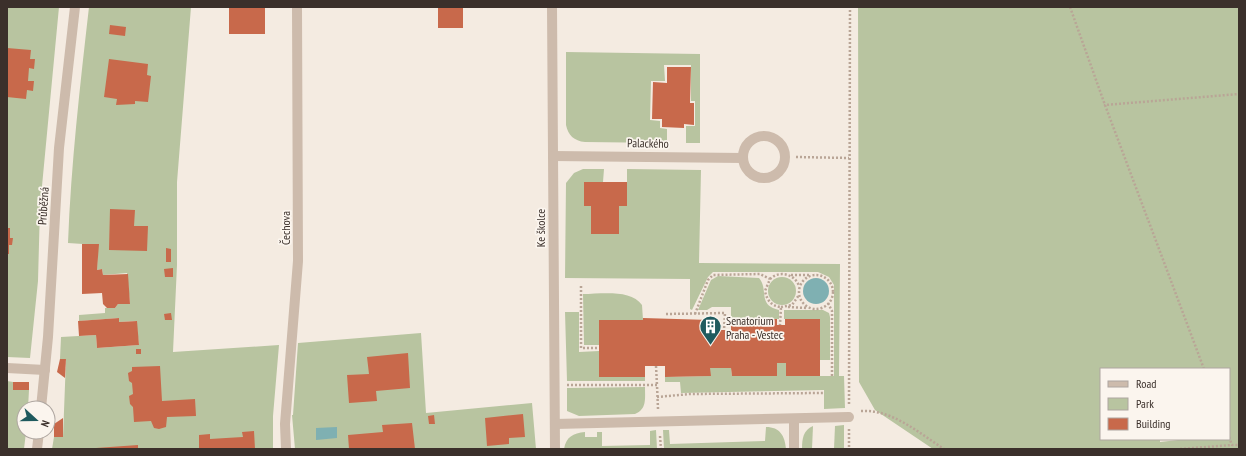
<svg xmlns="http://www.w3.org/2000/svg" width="1246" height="456" viewBox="0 0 1246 456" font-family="'PT Sans Narrow',sans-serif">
<rect width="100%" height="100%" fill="#f4ebe1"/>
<g fill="#b8c4a0" fill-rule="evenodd">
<polygon points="7,7 59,7 40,207 38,281 30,358 7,357"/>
<path d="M89,7H191L177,182V265L173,352L279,345L273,416V449H52L54,437H63L66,359H60L61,337L96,335L97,348L139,345L136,321L119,322V318L79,321V315L105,313V308H115L118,304H130L127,273L103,275L102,269L97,270L98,245L68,243C71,164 80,86 89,7Z"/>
<path d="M858,7H1239V449H933L875,410L859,382ZM1101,369H1229V439H1187L1160,442V439H1101Z"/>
<path d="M566,52L700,54V143H686V126H695V101H691V65H664L665,81H651L650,120L660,121V128L667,129V143L585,142C574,141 568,135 566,125Z"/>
<polygon points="583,169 604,169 603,182 584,182 584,205 591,206 591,234 619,234 619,206 627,206 627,169 701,170 699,263 840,264 839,376 844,376 845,408 824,409 824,390 681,393 680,382 665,382 665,377 710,376 710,368 731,368 732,376 777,376 777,363 786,363 786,376 834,376 834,285 829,277 818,272 713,272 708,277 692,310 690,309 690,279 565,278 566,183 574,173"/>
<path d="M718,276L759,278C769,289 757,305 779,310V319H731V307H712L707,310H698L711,280Z"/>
<circle cx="782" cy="291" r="14"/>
<path d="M583,294C601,294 631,289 642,305L643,320H599V345H584Z"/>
<polygon points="784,310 823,310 829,313 830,317 830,360 820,360 820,319 784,319"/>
<polygon points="565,312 579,312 579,352 599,351 645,377 645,381 567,381"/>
<polygon points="421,333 426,413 532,403 536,449 295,449 292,415 293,415 298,343"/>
<polygon points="7,381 13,382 13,390 29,390 28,408 24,408 24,432 26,432 24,449 7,449"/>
<path d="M645,387C645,399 647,409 635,414L579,416L567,411V388Z"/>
<polygon points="844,425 844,449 834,449 835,426"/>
<path d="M813,426L812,449H802C802,439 803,430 813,426Z"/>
<path d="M766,427C780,427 785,436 786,449H664L663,430H669L670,444L765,441Z"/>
<path d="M656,430L657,449H564C566,437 573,433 585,432V437H597V432H602V446L650,445V431Z"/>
</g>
<g fill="#7fb0b2">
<circle cx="816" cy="291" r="13"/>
<polygon points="337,427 337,438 316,440 316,428"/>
</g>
<g fill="#c8694b">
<rect x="229" y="7" width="36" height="27"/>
<rect x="438" y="7" width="25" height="21"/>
<polygon points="110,25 126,27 125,36 109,34"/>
<polygon points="7,48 31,50 30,59 35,59 34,69 29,68 28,81 34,81 33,91 27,90 26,99 7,97"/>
<polygon points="109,59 148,64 147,75 151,76 148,102 135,101 135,104 116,105 117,99 104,97"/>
<polygon points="667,67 691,67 690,103 694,103 694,125 684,124 684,128 662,127 662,119 652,119 653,82 667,83"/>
<polygon points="584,182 627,182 627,206 619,206 619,234 591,234 591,206 584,206"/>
<polygon points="110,209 135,210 134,226 148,226 147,251 109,250"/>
<polygon points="7,228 10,228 10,238 13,238 12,245 9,245 9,254 7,254"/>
<polygon points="82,244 99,244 97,270 102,269 103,275 128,274 130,304 118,304 115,308 107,308 103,304 102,293 82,294"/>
<polygon points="166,248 171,249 171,262 166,262"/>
<polygon points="173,268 173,277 165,277 164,269"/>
<polygon points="171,313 172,320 165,320 164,314"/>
<polygon points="119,318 119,322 137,321 139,345 97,348 96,335 79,336 78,321"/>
<polygon points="643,318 710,320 711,330 731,330 731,319 777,319 777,325 785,325 785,319 820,319 820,376 786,376 786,363 777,363 777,376 732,376 731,368 710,368 711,376 665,377 665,366 645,366 645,377 599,377 599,320 643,320"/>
<rect x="136" y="349" width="5" height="5"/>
<polygon points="408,353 410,388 376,391 377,401 349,403 347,375 369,374 367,357"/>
<polygon points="60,359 66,359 65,378 57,372"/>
<polygon points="160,366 162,401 195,399 196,416 167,417 166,427 159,429 154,428 151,421 134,422 133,407 130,404 129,396 133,394 132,383 129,381 128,373 132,371 132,367"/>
<rect x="13" y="382" width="16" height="8"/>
<polygon points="523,414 525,437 509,438 509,444 487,446 485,418"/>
<polygon points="434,415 435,424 429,424 428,416"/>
<polygon points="63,418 63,437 54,437 54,424"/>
<polygon points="412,423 415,449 349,449 348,435 383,432 382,425"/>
<polygon points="254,431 255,449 199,449 199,435 210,434 210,439 226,438 243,437 242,432"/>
<polygon points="138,445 138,449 96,449 96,448"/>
</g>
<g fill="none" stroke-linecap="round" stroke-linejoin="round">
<g stroke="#b9a596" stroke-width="2.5" stroke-dasharray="2 2" stroke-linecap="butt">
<polyline points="1070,7 1105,105"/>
<polyline points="796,157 849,158"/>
<polyline points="791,275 810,275"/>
<circle cx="816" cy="292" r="17"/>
<path d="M770,279C779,270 795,274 799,286"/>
<polyline points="581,286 581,348 599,348"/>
<polyline points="828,303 832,311 832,376"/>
<polyline points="781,307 792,305 799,295"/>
<polyline points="788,307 807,308"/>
<polyline points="666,314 725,313 724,330"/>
<path d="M695,314L708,280L713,275L760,274L770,279L765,291C767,301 772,306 781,307L780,325"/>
<polyline points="656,366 657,385"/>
<polyline points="1204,369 1105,105 1239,94"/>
<polyline points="567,385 657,385 658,409"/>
<polyline points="657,397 690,394 823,393"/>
<polyline points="849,404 850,7"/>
<path d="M861,411C892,409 919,433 944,449"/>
<polyline points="849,429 849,449"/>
<polyline points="660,436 661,449"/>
<polyline points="1229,437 1232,445 1239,445"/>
<polyline points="1180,449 1232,445"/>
</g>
<g stroke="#cdbbac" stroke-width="10">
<polyline points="552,7 555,449"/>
<circle cx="764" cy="157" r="21"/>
<polyline points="553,156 743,158"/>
<polyline points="7,368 45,370"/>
<polyline points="41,408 48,337 59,148 75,7"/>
<polyline points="794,419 794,449"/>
<polyline points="555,424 849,417"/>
<polyline points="37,449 39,432"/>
<polyline points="286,449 285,424 298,261 297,7"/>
</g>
</g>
<defs>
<symbol id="building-pin" viewBox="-11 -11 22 30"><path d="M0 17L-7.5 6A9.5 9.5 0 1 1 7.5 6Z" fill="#1f5a5e" stroke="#fbf5ee"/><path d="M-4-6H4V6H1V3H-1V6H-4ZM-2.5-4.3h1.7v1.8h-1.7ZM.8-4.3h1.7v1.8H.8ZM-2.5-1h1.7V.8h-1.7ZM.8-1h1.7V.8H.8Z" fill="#fff"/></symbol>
</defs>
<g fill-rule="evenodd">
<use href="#building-pin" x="698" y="314" width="25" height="34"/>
</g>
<g text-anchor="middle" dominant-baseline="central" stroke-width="3.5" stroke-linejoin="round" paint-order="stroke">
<g font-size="12" fill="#3b302b" stroke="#fbf5ee">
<text transform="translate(648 143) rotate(1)">Palackého</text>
<text transform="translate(43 206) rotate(-86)">Průběžná</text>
<text transform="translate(285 228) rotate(-90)">Čechova</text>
<text transform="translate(540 228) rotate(-90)">Ke školce</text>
</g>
<g font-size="12" fill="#3b302b" stroke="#fbf5ee" text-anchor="start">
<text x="726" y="320">Senatorium<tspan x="726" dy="14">Praha - Vestec</tspan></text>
</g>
</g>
<rect width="1246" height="456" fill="none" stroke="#3b302b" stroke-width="16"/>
<rect x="1100" y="368" width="130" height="72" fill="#fbf5ee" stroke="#aea6a0"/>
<rect x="1108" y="381" width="20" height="6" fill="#cdbbac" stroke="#aea6a0"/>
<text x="1136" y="388" font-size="12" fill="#3b302b">Road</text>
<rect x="1108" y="398" width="20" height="12" fill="#b8c4a0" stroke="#aea6a0"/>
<text x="1136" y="408" font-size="12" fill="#3b302b">Park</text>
<rect x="1108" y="418" width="20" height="12" fill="#c8694b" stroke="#aea6a0"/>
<text x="1136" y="428" font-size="12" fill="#3b302b">Building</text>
<g transform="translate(36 420) rotate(111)"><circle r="19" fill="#fbf5ee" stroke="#aea6a0"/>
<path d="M0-3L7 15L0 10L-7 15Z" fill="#1f5a5e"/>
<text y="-6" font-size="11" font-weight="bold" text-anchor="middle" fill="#3b302b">N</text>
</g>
</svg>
